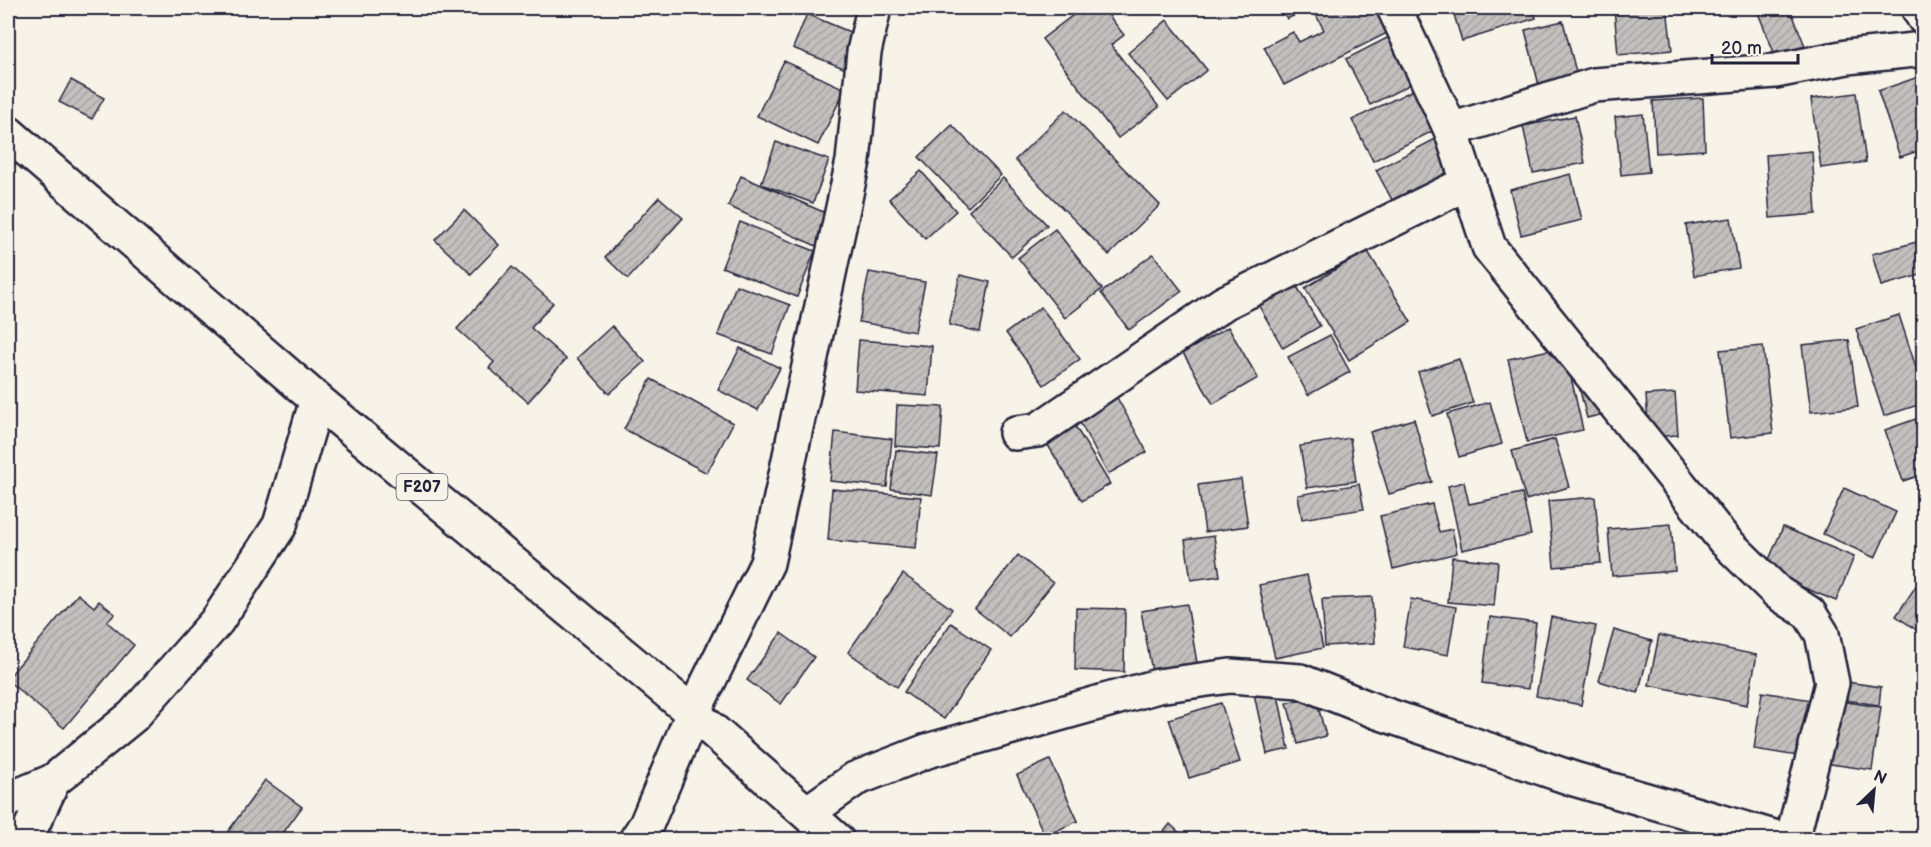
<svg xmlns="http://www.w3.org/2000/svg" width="1931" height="847" viewBox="0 0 1931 847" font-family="'Balsamiq Sans',sans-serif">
<defs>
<pattern id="building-hatch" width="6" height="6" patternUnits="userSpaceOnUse" patternTransform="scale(1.5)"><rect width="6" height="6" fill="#c2bfbd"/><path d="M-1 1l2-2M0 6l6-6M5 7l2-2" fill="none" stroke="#a6a4a3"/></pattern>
</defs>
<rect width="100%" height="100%" fill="#f7f3e8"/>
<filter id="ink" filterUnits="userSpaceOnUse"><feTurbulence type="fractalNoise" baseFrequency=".0167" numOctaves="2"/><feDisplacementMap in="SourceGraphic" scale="12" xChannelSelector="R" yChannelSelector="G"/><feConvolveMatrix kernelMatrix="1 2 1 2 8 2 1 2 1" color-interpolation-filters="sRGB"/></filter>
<g filter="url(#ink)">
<g fill="url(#building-hatch)" stroke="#22223b" stroke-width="1.5">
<polygon points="1082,8 1103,8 1124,35 1111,45 1159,107 1118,138 1042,39"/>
<polygon points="1281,8 1310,8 1287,19"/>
<polygon points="1330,8 1376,8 1389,32 1284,85 1264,47 1293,32 1299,42 1324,30 1316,15"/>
<polygon points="1452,8 1533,8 1536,18 1462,41"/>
<polygon points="1614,8 1667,8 1672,50 1618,55"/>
<polygon points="1756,8 1790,8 1805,46 1776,57"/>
<polygon points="807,14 864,38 851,71 793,48"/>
<polygon points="1167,20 1207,70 1168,101 1128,53"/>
<polygon points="1563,21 1578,80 1540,89 1525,30"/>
<polygon points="1393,35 1417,81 1370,105 1346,59"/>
<polygon points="784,61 845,89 818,145 757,116"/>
<polygon points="1921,76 1924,149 1900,157 1878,91"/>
<polygon points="71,80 104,98 92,119 59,102"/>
<polygon points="1419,87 1439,128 1373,161 1352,120"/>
<polygon points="1856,93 1866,162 1821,168 1811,99"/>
<polygon points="1703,98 1705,150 1656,153 1653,101"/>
<polygon points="1066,110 1160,205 1109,255 1015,160"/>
<polygon points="1643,114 1649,172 1621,175 1615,117"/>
<polygon points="1575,116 1585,163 1533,173 1523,126"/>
<polygon points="952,125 1001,175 968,207 919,157"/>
<polygon points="1443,135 1465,176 1398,211 1376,170"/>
<polygon points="776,142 829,160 813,203 761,184"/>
<polygon points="1812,151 1816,214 1770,218 1766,155"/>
<polygon points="921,171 956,211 925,239 889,199"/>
<polygon points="1571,174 1582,220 1521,235 1510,190"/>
<polygon points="741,176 837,218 823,249 728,206"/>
<polygon points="1003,178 1047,225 1012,257 969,211"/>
<polygon points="659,197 683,218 628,279 605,257"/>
<polygon points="464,210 499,245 471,274 435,240"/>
<polygon points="1731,218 1739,268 1694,276 1686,225"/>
<polygon points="740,222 815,251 797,297 722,267"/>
<polygon points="1055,229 1102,289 1065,318 1018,258"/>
<polygon points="1924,240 1924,274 1881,286 1872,254"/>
<polygon points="1367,250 1411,322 1349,360 1305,288"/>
<polygon points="1153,254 1182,291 1129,330 1101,293"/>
<polygon points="512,267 553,303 531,328 566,359 528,402 489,368 494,362 457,329"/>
<polygon points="869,272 925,282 915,332 859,322"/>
<polygon points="960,275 990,282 980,332 949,325"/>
<polygon points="736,285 790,305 772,354 718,335"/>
<polygon points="1296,285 1320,326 1283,348 1259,306"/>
<polygon points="1041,307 1080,359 1044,385 1006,333"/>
<polygon points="1899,315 1924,392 1924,403 1884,416 1856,329"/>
<polygon points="612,326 645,362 609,394 577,358"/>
<polygon points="1228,327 1258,378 1213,404 1183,353"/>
<polygon points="1330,335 1350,372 1308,395 1288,357"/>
<polygon points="859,340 932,346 928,396 855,390"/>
<polygon points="1849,340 1858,407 1811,412 1802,345"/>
<polygon points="1763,346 1773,433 1730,438 1720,350"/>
<polygon points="1564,347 1583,430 1527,442 1508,359"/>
<polygon points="740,348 780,368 758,410 718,390"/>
<polygon points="1459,359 1473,403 1432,416 1418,372"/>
<polygon points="1605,364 1616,411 1587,418 1575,371"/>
<polygon points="651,379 733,423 707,473 624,429"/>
<polygon points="1675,393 1678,435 1649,437 1646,395"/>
<polygon points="1115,394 1147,452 1108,474 1076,415"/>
<polygon points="1490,402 1502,444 1459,457 1447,414"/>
<polygon points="897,405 943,407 940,449 895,446"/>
<polygon points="1924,416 1924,474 1903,481 1885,430"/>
<polygon points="1414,419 1432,482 1389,494 1370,432"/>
<polygon points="1075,426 1110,484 1082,501 1046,442"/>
<polygon points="835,432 892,439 887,487 830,481"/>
<polygon points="1350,438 1356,481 1307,488 1300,446"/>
<polygon points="1555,439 1569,487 1526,500 1512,451"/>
<polygon points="896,450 938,455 932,495 891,489"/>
<polygon points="1241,479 1248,526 1205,532 1198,485"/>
<polygon points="1464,482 1469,504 1522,493 1531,535 1462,550 1448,486"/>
<polygon points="1359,484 1364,509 1302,519 1298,495"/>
<polygon points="1844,488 1896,512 1875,558 1823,534"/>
<polygon points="832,489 921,497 916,548 828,540"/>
<polygon points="1595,497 1601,563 1554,567 1548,501"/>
<polygon points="1432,504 1439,532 1452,529 1457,553 1393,569 1380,516"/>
<polygon points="1671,524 1675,571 1612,576 1608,529"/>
<polygon points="1783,527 1854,557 1836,601 1764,571"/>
<polygon points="1214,536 1220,576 1191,580 1185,540"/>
<polygon points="1018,555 1053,583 1010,637 975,609"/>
<polygon points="1452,557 1498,562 1494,606 1448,602"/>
<polygon points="903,574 952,609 897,687 848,652"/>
<polygon points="1924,574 1924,635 1896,616"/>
<polygon points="1307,575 1323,648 1275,658 1259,585"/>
<polygon points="78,594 94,607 99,601 115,614 107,622 134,645 64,728 8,681 8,678"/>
<polygon points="1372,597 1375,643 1325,646 1322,599"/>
<polygon points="1411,599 1456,607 1448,655 1403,647"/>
<polygon points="1187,604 1198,669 1153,677 1141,611"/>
<polygon points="1076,608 1125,609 1124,672 1075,670"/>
<polygon points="1490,617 1536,623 1528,689 1482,683"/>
<polygon points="1551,617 1596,626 1581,705 1536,696"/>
<polygon points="951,623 991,650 944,719 904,692"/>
<polygon points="1614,630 1652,641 1638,693 1599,681"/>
<polygon points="781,633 814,657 781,704 747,680"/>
<polygon points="1659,635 1757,655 1747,705 1649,685"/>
<polygon points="1840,681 1881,687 1879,705 1838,699"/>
<polygon points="1277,690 1289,749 1267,754 1254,694"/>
<polygon points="1762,692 1812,700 1804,757 1754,749"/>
<polygon points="1315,695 1326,736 1298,744 1287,703"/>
<polygon points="1833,700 1881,707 1872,770 1824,763"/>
<polygon points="1221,703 1240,762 1189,778 1169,719"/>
<polygon points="1050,760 1078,821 1045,836 1017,775"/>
<polygon points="265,780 302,807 278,840 222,840"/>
<polygon points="1170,824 1187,840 1157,840"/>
</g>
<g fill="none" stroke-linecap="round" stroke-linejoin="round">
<defs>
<g id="minor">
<polyline points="1394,8 1451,130 1489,247 1725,541 1778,593 1809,613 1822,634 1832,683 1792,840"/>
<polyline points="1918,8 1924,18"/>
<polyline points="1451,130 1594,85 1775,71 1847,57 1924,49"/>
<polyline points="1016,433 1038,430 1224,303 1469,182"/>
<polyline points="8,800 53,781"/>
<polyline points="807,813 855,779 927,751 1158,686 1230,676 1300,681 1378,712 1574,779 1784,840"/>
<polyline points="25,840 53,781 133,716 217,621 280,525 317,400"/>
<polyline points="636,840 646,825 693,713 767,563 853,161 864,52 874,8"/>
</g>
<polyline id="primary" points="8,133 317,400 693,713 837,840"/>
</defs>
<use href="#minor" stroke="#22223b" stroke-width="38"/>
<use href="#primary" stroke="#22223b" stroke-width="38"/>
<use href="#minor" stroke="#f7f3e8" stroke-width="33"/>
<use href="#primary" stroke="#f7f3e8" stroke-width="33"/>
</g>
</g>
<g text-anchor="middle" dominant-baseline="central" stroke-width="4.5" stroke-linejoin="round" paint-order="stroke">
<rect fill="#f7f3e8" stroke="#62616f" stroke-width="1.5" x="396.5" y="474" width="51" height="26" rx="4.5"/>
<g font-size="16" font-weight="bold" fill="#22223b">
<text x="422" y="487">F207</text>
</g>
</g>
<rect width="1931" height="847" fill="none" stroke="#f7f3e8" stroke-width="30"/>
<rect x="15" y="15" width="1901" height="817" fill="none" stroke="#22223b" stroke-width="2" filter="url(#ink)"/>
<g transform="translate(1874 790) rotate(26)" stroke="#f7f3e8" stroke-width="4.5" paint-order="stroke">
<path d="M0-4.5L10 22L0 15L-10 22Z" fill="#22223b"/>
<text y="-9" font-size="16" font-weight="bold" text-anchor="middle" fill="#22223b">N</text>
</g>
<path d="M1712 54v9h86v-9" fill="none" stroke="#22223b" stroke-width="3"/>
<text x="1721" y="54" font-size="18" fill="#22223b" stroke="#f7f3e8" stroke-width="4.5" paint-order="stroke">20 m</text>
</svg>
